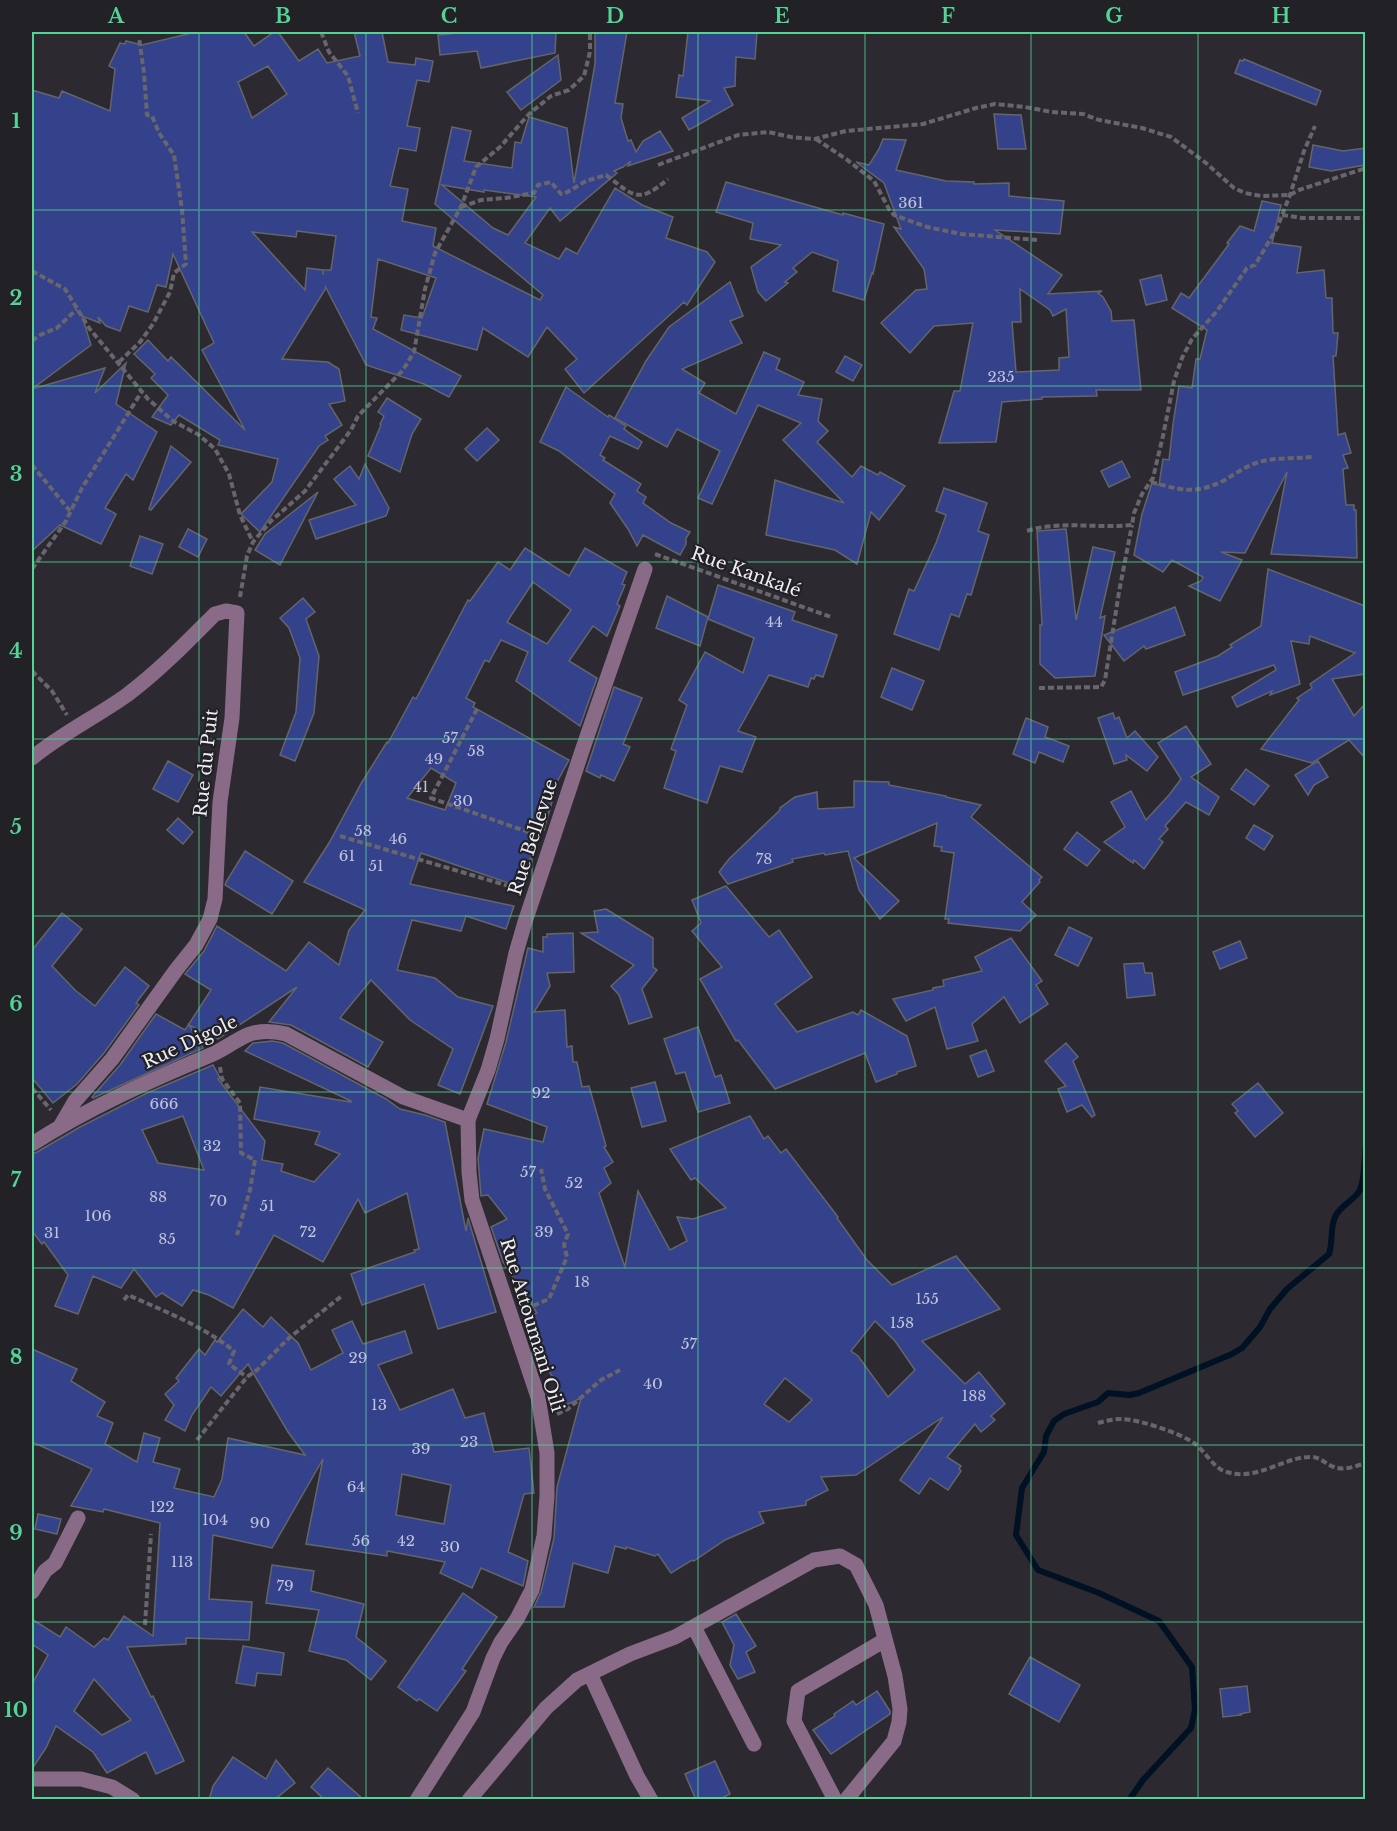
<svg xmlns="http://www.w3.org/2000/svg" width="1397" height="1831" viewBox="0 0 1397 1831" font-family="'Libre Baskerville',serif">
<rect width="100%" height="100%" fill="#2c2a30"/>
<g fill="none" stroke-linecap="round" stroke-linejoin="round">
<path stroke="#001124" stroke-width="6" d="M1129,1800L1143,1780L1191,1728L1195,1710L1192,1667L1159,1621L1099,1593L1038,1570L1016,1535L1022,1488L1044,1452L1046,1436L1054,1421L1064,1414L1098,1402L1108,1393L1130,1395L1139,1393L1232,1354L1242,1348L1249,1340L1260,1327L1270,1309L1287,1289L1329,1254C1333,1242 1330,1228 1335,1217C1340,1206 1351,1202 1358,1193C1365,1185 1364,1159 1366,1147"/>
</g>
<g fill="#34428c" stroke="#63656b" stroke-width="1.5" fill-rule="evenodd">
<path d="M196,32H244L254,46L274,32H278L299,61L318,49L327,63L360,56L354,32H382L388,62L415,65L416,58L433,61L429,82L417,80L407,126L420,128L416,151L399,148L390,186L408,189L402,221L436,228L433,246L540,300L543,295L435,204L452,127L471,131L464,161L512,168L515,142L521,143L529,117L567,128L574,183L595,64V32H627L615,103L623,104L621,118L628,141L631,140L636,152L643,141L660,131L673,151L628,166L631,161L623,167L614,171L617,173L560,221L550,208L525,243L559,259L566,248L577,254L615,188L642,205L673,217L666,238L707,252L715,262L687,305L684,302L584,393L565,369L577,359L547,327L528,357L483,328L477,350L401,330L404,315L422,318L436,278L378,259L371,317L377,318L373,329L461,376L449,397L424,384L366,365L325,286L326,288L282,359L328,362L339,369L345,401L329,404L342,425L325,436L328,440L319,446L260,532L241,514L272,482L278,459L218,445L220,440L179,415L171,425L152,417L168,395L151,378L155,374L134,354L148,340L168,361L171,357L245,430L202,350L214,343L173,254L166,287L157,285L148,312L129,306L120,331L106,326L98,317L100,323L82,316L91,345L32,389V90L59,98L62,91L110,111L115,69L109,66L120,43L125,44L126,41L142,45ZM268,66L287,94L252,118L238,82ZM442,185L484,192V190L536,197L508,235L493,228ZM297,231L336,236L331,270H323V275V270L307,268L305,290L252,232L296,237Z"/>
<polygon points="466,32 556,32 555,53 481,68 477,51 440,55 438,35"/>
<polygon points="688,32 757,32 755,59 736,57 735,86 724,88 733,105 689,130 682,118 710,101 676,97 679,75 683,76"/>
<polygon points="558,55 561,80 521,110 507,92"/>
<polygon points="1244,59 1321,91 1316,105 1235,73 1240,60 1243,61"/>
<polygon points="994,114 1021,115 1026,149 998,149"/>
<path d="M883,139L906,140L896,170L946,181L974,182V184L1009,183V196L1064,201L1060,234L995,230L1062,275L1048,294L1102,291L1098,293L1103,297L1111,311L1112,321L1134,320L1141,390H1096L1097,396L1042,397V399L1002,402L996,442L939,443L954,391H960L973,323L934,326L910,353L881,323L916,290L927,289L924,269L894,227L901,229L884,183L856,162L869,165L879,149ZM1020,289L1050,310L1053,316L1066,309L1069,357L1059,358V370L1016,372L1012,322H1021Z"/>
<polygon points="1313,145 1343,151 1365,148 1365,165 1331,171 1309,167"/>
<polygon points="726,182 843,215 843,213 884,224 873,274 872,273 864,300 833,291 838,261 812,252 793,268 797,272 785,282 788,283 766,301 758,292 751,267 781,245 750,239 753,223 716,212"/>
<polygon points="1262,201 1281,205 1272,243 1301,247 1297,273 1324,270 1326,298 1332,298 1333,333 1338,333 1336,356 1333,356 1338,435 1345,433 1351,453 1343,455 1348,468 1343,469 1346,505 1354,505 1354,510 1356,510 1357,558 1271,554 1287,472 1245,553 1221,552 1242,560 1220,601 1189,586 1201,581 1203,577 1172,560 1163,572 1134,555 1142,514 1152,483 1159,485 1163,459 1169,460 1173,424 1179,386 1192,388 1196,359 1200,359 1207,330 1172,308 1181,293 1189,298 1229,244 1227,243 1240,226 1254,231"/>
<polygon points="1161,275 1167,300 1146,305 1140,280"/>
<polygon points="730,282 743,316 730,321 742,343 682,369 705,383 699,393 736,414 764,352 780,359 776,369 804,382 798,395 822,399 818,421 828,431 817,442 852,477 861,466 878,475 880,472 905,486 879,520 871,512 857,564 835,550 766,535 775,480 844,503 783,440 801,423 758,405 712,504 698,498 720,451 677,429 667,447 615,418 646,361 669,327"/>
<polygon points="845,356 862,365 853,381 836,372"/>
<polygon points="126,363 116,404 157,432 133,480 126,474 105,508 116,514 101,544 60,525 32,551 32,389 105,368 95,393"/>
<polygon points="566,387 608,417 609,415 626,426 624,429 642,442 638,449 610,436 600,455 605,458 603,460 641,484 637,491 646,497 643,503 671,523 690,532 686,538 686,544 680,555 643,535 637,546 628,529 610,503 615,494 559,451 540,442"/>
<polygon points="387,398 421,419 412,434 400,472 368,456 381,425 380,424 384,416 378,412"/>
<polygon points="487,428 499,440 477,461 465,449"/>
<polygon points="171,446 191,462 151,510 149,509"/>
<polygon points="1122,461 1130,477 1109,487 1101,471"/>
<polygon points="365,464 389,508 386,516 316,539 309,520 356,505 334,479 350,466 359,479"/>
<polygon points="944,488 987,503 978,531 989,535 971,595 967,594 959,617 951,614 939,650 894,634 909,589 914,591 936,543 946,515 936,511"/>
<polygon points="318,492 280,565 255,550 265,534"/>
<polygon points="188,529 207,539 198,557 179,547"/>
<polygon points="1066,529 1076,620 1093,547 1115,552 1100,618 1105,616 1095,676 1055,678 1040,664 1040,625 1042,625 1037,531"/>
<polygon points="140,536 163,544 152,574 130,566"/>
<path d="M525,548L569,576L585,548L627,572L622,584L625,585L617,604L620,606L607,636L593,626L569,661L597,678L580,726L516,681L528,652L501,640L489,662L485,660L466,698L475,703L473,707L569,760L547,800L552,802L544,830L541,829L520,887L421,853L410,884L514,906L506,929L466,916L461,931L412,920L397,970L435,978L458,997L493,1006L460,1094L438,1085L453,1049L410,1020L371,980L340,1018L383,1042L368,1067L291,1025L269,1022L297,987L218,1039L189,1025L203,1048L93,1098L92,1097L120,1065L156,1014L185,1030L211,990L185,974L204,951L217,926L286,971L309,942L339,965L349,930L365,910L304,882L329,843L362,782L387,742L388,743L413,697L416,699L468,600L470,601L498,562L510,570ZM533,582L571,610L547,644L507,622ZM431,768L456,783L445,810L407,798Z"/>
<polygon points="1268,569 1365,606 1365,674 1332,679 1354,716 1365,704 1365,758 1349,740 1312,763 1261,749 1299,700 1297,698 1312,688 1310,684 1355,653 1310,636 1309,644 1291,641 1300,684 1270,695 1272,691 1237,707 1232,697 1276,670 1274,665 1183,695 1175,672 1218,656 1232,647 1230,645 1261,626"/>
<polygon points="718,585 795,612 792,620 837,635 823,677 816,675 814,679 811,678 808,687 769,675 738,731 756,737 742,772 720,766 707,803 664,788 676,751 671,749 687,705 679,700 705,652 743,673 754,638 708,619"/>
<polygon points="667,596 708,617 700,646 656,628"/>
<polygon points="303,598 315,612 306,619 319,656 314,713 295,761 280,755 296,712 300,658 289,628 280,618"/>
<polygon points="1175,607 1185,635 1146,649 1144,646 1124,661 1104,635"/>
<polygon points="892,668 924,681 912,710 881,697"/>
<polygon points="614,687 642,698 623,744 630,747 614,781 601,775 600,778 586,771"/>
<polygon points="1113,713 1115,719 1119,717 1127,738 1135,731 1158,757 1147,771 1126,755 1127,760 1114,764 1098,718"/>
<polygon points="1026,718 1048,727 1045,737 1069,746 1063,762 1039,752 1035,763 1013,754"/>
<polygon points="1186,726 1211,764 1191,777 1219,797 1209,815 1186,802 1165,826 1168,829 1159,839 1163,842 1144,869 1134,860 1133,863 1104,842 1125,827 1111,802 1131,791 1146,820 1169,795 1181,779 1158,743"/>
<polygon points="168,761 193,775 178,802 153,789"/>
<polygon points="1318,761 1328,777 1314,785 1308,795 1295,775"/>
<polygon points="1246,769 1269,786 1254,805 1231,789"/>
<polygon points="854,781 889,782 889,785 946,796 946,797 981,805 971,817 1042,877 1039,880 1040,882 1022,902 1036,915 1020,931 948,923 949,919 945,919 954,853 941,851 942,847 934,846 937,823 854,858 899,901 880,919 859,890 848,851 825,855 824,853 792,859 793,862 728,884 719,872 729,859 780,810 780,808 795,797 817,792 818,809 854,807"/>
<polygon points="178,818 193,832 183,844 167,830"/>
<polygon points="1254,825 1273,836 1264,850 1246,838"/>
<polygon points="1077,832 1100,850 1087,866 1064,849"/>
<polygon points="245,851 293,881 272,914 225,885 226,882"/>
<polygon points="726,886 769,937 779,930 812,977 775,1004 797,1032 853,1012 858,1015 861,1010 907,1036 916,1066 897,1072 897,1074 876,1082 865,1053 775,1089 738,1040 736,1041 700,979 722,967 692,931 701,923 692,900"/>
<polygon points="606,909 653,938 653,967 657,970 642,989 652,1017 629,1024 619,995 611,986 634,965 581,933 598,932 594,911"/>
<polygon points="62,913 82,929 52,966 75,990 95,1006 125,967 149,986 136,1003 139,1005 104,1053 77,1084 53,1103 32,1078 32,950"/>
<polygon points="1069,927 1092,938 1078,966 1055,955"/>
<path d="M573,933L574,972L547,973L550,986L534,1012L565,1010L567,1047L572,1046L573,1062H577L582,1087L589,1086L606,1146L604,1147L613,1162L604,1168L611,1183L599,1193L625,1267L638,1191L670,1250L687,1241L677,1217L693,1219L726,1208L695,1178L691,1180L670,1149L750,1116L764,1139L768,1136L781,1153L786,1149L838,1217L837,1218L867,1260L892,1285L956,1256L1000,1309L922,1341L965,1384L979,1372L1005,1404L991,1416L995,1420L981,1432L975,1424L947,1457L961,1466L959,1469L961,1471L948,1490L930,1478L919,1494L900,1480L943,1417L856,1475L821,1477L828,1490L806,1501V1505L759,1512L764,1523L725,1540L694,1561L692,1560L671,1573L658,1554L655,1556L626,1547V1549L615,1546L608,1573L573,1563L564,1607H534L541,1592L554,1538L557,1487L581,1398L553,1411L546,1392L559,1386L535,1351L526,1330L524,1318L537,1313L503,1262L491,1227L507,1219L488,1195L481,1196L478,1158L484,1129L543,1142L547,1127L487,1104L506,1042L528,948L543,952V937H547V934ZM875,1321L895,1341L915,1370L888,1397L858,1356L851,1351ZM785,1378L812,1400L789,1422L764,1404Z"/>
<polygon points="1011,938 1042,981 1036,985 1048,1004 1020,1023 1004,997 972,1024 978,1041 947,1049 935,1007 906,1021 893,999 933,990 933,988 944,986 943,980 982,971 975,957"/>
<polygon points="1240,941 1247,958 1220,969 1213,952"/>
<polygon points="1143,963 1145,973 1152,973 1155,995 1127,998 1124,964"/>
<polygon points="698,1027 715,1077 721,1075 730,1103 698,1112 685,1072 676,1074 664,1039"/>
<path d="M272,1041L283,1043L386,1099L400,1109L425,1115L445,1122L466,1231L468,1218L496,1312L438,1329L424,1284L362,1305L351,1274L415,1252L414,1250L419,1249L407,1193L365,1213L358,1199L323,1262L274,1235L233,1308L209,1295L193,1290L182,1306L162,1293L156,1297L134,1269L121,1288L93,1276L78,1314L55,1306L68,1275L44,1242L42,1244L32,1231V1154L37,1152L80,1127L147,1093L213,1065L220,1078L218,1079L265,1141L262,1160L283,1164L281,1171L314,1182L340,1154L315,1144L320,1132L254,1119L260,1087L351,1102V1101L245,1051L253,1043ZM183,1116L204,1170L158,1163L142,1130Z"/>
<polygon points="1066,1043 1078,1057 1073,1061 1095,1115 1092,1117 1082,1105 1067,1112 1058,1089 1066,1086 1045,1061"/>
<polygon points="986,1050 994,1071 978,1077 970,1056"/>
<polygon points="655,1082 666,1121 642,1127 631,1088"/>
<polygon points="1258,1083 1283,1113 1255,1137 1235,1113 1238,1111 1232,1104"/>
<path d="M243,1309L263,1327L271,1317L298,1343L311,1370L343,1353L332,1330L352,1321L363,1344L405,1331L412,1353L378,1365L400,1410L453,1389L465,1418L484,1413L494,1452L529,1448L534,1493L524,1494L508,1552L528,1561L523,1586L481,1568L472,1588L440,1573L445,1562L387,1551V1556L306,1544L323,1459L272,1548L213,1535L209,1599L252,1602L249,1640L186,1638V1644L127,1647L151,1697L153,1696L184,1761L156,1774L146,1752L107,1773L93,1752L56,1726L46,1748L32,1769V1684L48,1655L32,1644V1619L60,1637L66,1627L94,1647L104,1638L108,1640L124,1616L153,1636L160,1523L104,1509L103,1512L71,1506L92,1469L32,1442V1349L77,1369L71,1381L105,1402L97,1416L113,1423L105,1444L137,1462L144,1433L160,1438L153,1462L180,1469L174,1488L214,1497L222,1479L228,1438L305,1455L288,1432L248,1364L221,1396L211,1387L192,1415L185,1431L165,1420L174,1405L165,1394L179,1381L176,1378L199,1349L205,1355L215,1340L217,1342ZM402,1474L451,1485L444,1524L396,1515ZM94,1679L131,1720L102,1735L74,1711Z"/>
<polygon points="38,1514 61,1519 57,1534 35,1529"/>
<polygon points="272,1565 314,1571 311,1591 364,1604 356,1637 386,1661 371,1680 346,1660 309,1651 319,1610 266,1603"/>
<polygon points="463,1593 497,1617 462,1669 466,1671 437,1711 419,1699 417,1701 398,1687"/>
<polygon points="736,1614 756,1646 746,1652 755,1672 738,1679 730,1665 734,1645 722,1622"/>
<polygon points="243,1646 284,1653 281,1675 257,1673 255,1686 236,1683"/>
<polygon points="1030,1657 1080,1685 1059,1722 1009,1694"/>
<polygon points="1247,1686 1250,1712 1240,1714 1241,1715 1223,1717 1220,1689"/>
<polygon points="877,1691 890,1711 890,1714 831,1754 813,1730 835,1716 834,1714 853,1701 856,1705"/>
<polygon points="233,1757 266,1779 276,1760 295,1783 274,1800 209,1800 213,1786"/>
<polygon points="715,1761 730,1794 718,1800 696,1800 685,1774"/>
<polygon points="328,1768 364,1800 325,1800 311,1787"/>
</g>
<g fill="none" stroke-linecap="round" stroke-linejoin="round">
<g stroke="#68666c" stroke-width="4" stroke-dasharray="6 3" stroke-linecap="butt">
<polyline points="321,32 329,52 348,76 358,113"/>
<polyline points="816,139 846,159 874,181 889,209 894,215 927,227 961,234 1037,240"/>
<polyline points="658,165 738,135 768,132 791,137 815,139 846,131 923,124 976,108 995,104 1025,107 1052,112 1083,114 1099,120 1142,128 1171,137 1206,163 1234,188 1245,193 1261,196 1290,195 1299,190 1366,168"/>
<path d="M461,207L481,200L506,198L534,193L538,185L551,182L561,194H564L586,181L606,175C635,197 638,204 668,179"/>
<polyline points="1282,215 1302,218 1366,218"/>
<polyline points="32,271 65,289 89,328 148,399 173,421 199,435 215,449 229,474 240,515 253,542"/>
<polyline points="32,341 40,335 57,328 77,309"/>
<polyline points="119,362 140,342 153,324 170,292 174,273 186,264 182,210 174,155 159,133 152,116 147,115 144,73 139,38"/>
<polyline points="32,465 70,511"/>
<path d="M1151,482C1181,490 1194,495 1223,481C1234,475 1244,467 1256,463C1274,457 1294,459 1312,457"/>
<path d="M1027,531C1060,520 1098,529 1132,525L1134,513L1142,494L1153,478L1163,436L1174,381L1182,358L1192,339L1217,311L1247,268L1255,265L1277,228L1290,195L1304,151L1315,126"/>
<polyline points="655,554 831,617"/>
<polyline points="32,569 66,521 82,488 142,391"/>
<polyline points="240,597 247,556 253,542 271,521 305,491 351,430 358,416 403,370 414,352 425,289 435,253 461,207 476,167 500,147 529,114 551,96 569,90 584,76 590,52 590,32"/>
<polyline points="32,671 52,691 67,715"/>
<polyline points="1039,688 1101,687 1105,680 1119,592 1132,525"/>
<polyline points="477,709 431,798 537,835"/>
<polyline points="340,836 519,889"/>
<polyline points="220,1067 222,1079 240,1103 241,1153 255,1160 250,1190 237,1235"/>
<polyline points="32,1088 51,1110"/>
<path d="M124,1300L128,1295C164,1311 203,1326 234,1351L229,1364L247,1377"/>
<polyline points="525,1309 549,1299 567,1257 564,1245 568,1234 545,1189 541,1169"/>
<polyline points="557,1414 568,1409 601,1380 620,1370"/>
<path d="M1098,1423C1105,1421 1113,1419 1121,1419C1138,1419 1180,1433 1194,1443C1205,1451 1213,1467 1224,1471C1254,1483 1281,1458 1309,1457C1320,1456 1325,1464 1334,1467C1344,1471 1356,1466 1366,1463"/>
<polyline points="197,1440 247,1377 257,1370 289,1338 343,1295"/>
<polyline points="145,1625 151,1534"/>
</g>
<g stroke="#896b88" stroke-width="15">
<path d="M32,758C61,734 96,717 127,695C159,671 187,642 215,614L226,611L237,613L232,718L220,802L215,899L210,919L196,945L176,970L112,1059L75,1101L61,1125"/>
<path d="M32,1144C88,1108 151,1080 213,1054C226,1048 237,1039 250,1034C262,1030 274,1031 286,1034L403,1097L468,1120"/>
<polyline points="32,1592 45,1571 55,1563 78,1518"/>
<polyline points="694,1627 754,1744"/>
<polyline points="590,1674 637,1776 651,1800"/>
<polyline points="32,1779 81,1779 112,1787 133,1800"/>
<polyline points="417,1800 473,1712 493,1658 501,1642 517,1619 532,1590 544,1536 547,1496 547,1453 538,1397 472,1200 469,1172 468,1120 488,1070 497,1039 516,953 525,922 583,748 645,569"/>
<polyline points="469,1800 546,1708 577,1680 630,1654 675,1637 814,1560 840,1556 856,1565 876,1605 895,1676 900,1709 899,1722 894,1741 846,1800"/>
<polyline points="835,1800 794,1721 798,1691 885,1640"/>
</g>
</g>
<path fill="none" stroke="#53d396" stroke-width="1.5" stroke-opacity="0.55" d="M199,32V1800M366,32V1800M532,32V1800M698,32V1800M865,32V1800M1031,32V1800M1198,32V1800M32,210H1366M32,386H1366M32,562H1366M32,739H1366M32,916H1366M32,1092H1366M32,1268H1366M32,1445H1366M32,1622H1366"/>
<g text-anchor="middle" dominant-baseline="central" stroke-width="4.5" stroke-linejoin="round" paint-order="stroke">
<g font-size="15" fill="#c1c3d8">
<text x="911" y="202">361</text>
<text x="1001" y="376">235</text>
<text x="774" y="621">44</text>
<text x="450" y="737">57</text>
<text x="476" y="750">58</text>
<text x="434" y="758">49</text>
<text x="421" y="786">41</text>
<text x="463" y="800">30</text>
<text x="363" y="830">58</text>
<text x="398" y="838">46</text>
<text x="347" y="855">61</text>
<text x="764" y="858">78</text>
<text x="376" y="865">51</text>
<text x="541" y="1092">92</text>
<text x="164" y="1103">666</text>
<text x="212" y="1145">32</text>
<text x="528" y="1171">57</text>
<text x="574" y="1182">52</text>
<text x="158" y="1196">88</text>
<text x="218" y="1200">70</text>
<text x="267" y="1205">51</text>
<text x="98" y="1215">106</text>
<text x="308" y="1231">72</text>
<text x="544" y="1231">39</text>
<text x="52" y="1232">31</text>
<text x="167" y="1238">85</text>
<text x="582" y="1281">18</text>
<text x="927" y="1298">155</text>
<text x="902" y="1322">158</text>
<text x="689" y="1343">57</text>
<text x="358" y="1357">29</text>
<text x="653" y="1383">40</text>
<text x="974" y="1395">188</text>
<text x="379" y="1404">13</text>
<text x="469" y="1441">23</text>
<text x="421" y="1448">39</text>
<text x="356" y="1486">64</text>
<text x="162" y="1506">122</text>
<text x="215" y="1519">104</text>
<text x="260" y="1522">90</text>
<text x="361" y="1540">56</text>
<text x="406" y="1540">42</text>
<text x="450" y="1546">30</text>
<text x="182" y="1561">113</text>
<text x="285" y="1585">79</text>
</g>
<g font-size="18" fill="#f0eef2" stroke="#222126">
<text transform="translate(746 572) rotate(20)">Rue Kankalé</text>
<text transform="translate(206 763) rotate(-84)">Rue du Puit</text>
<text transform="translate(533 837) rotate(-72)">Rue Bellevue</text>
<text transform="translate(190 1042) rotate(-25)">Rue Digole</text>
<text transform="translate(532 1325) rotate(73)">Rue Attoumani Oili</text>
</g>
</g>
<rect width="1397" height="1831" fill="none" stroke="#222126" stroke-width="66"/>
<rect x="33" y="33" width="1331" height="1765" fill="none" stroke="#53d396" stroke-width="2"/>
<g font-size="20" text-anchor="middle" font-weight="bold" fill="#53d396">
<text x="116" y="23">A</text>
<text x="283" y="23">B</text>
<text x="449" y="23">C</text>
<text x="615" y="23">D</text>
<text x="782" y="23">E</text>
<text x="948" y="23">F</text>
<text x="1114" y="23">G</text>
<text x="1281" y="23">H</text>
<text x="16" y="128">1</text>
<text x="16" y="305">2</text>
<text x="16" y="481">3</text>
<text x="16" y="658">4</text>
<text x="16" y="834">5</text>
<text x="16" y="1011">6</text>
<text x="16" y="1187">7</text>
<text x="16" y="1364">8</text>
<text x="16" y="1540">9</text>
<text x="16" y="1717">10</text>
</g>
</svg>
